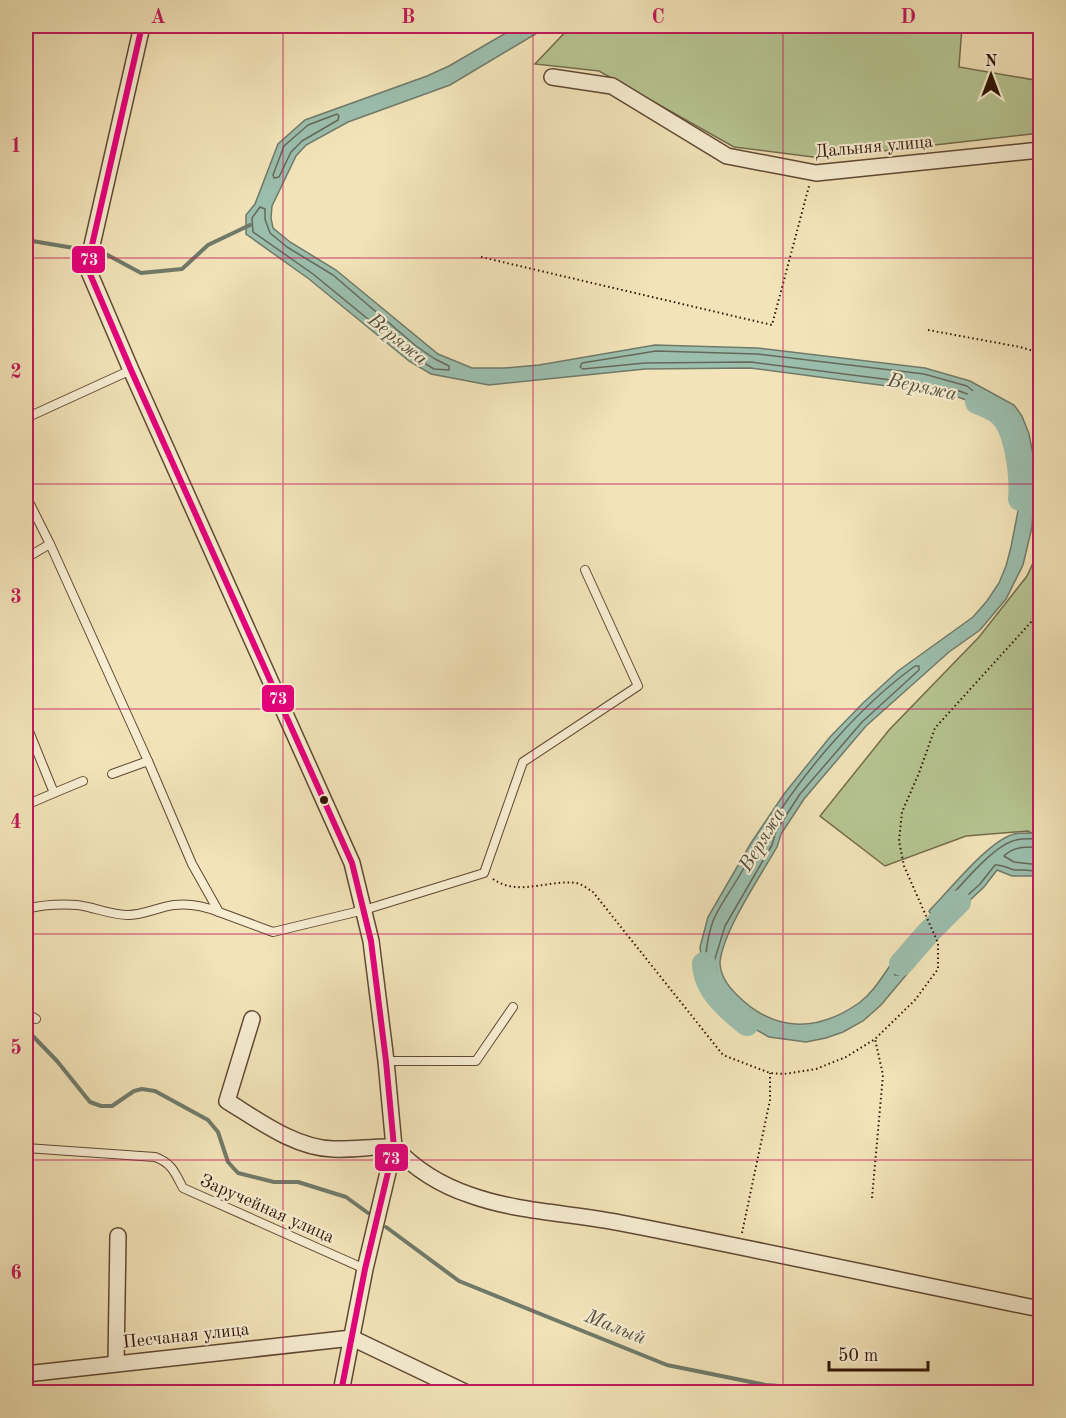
<svg xmlns="http://www.w3.org/2000/svg" width="1066" height="1418" viewBox="0 0 1066 1418" font-family="'Old Standard TT',serif">
<rect width="100%" height="100%" fill="#f2e3b8"/>
<filter id="stains"><feTurbulence type="fractalNoise" baseFrequency=".00333" numOctaves="4"/><feColorMatrix values="0 0 0 0 .2 0 0 0 0 .09 0 0 0 0 .02 0 0 0 .5 -.17"/></filter>
<radialGradient id="worn" r=".72"><stop offset=".6" stop-color="#630" stop-opacity="0"/><stop offset="1" stop-color="#630" stop-opacity=".3"/></radialGradient>
<g fill="#b6c592" stroke="#736c4c" stroke-width="1.5">
<polygon points="571,26 962,26 959,67 1040,81 1040,133 821,158 734,147 599,71 535,64"/>
<polygon points="1040,548 1040,838 1028,831 966,836 885,866 820,816 889,730 979,637 1027,576"/>
</g>
<g fill="#9bbead" stroke="#707a6a" stroke-width="1.5">
<path d="M518,26H549L450,85L348,122L306,145L296,156L272,206L271,218L273,228L290,242L336,270L438,354L472,368H504L539,365L655,345L757,348L925,368L970,381L1014,405L1022,416L1029,434L1036,469L1032,527L1023,565L1006,599L980,630L949,652L866,726L804,799L781,834L777,847C761,875 723,931 720,962C720,974 728,986 736,994C773,1032 816,1033 859,1003C874,992 883,975 894,960C901,951 910,942 918,933L928,949L881,1005L863,1021L843,1032L826,1038L806,1042L769,1037L746,1024L724,1005L704,979L700,947L708,917L751,843L784,794L830,737L863,703L898,671L973,617L987,601L999,583L1006,566L1011,547L1018,511L1020,488L1019,465L1005,419L982,406L958,397L933,392L750,368L645,369L489,385L431,374L409,361L309,279L246,234V215L255,204L278,144L305,120L427,76L449,66Z"/>
<path d="M1028,833L1040,834V880L1033,876H1012L997,870L984,887L940,928L929,911C949,891 988,841 1014,834C1018,833 1024,833 1028,833Z"/>
</g>
<g fill="none" stroke-linecap="round" stroke-linejoin="round">
<g stroke="#666959" stroke-width="1.5">
<polygon points="337,114 339,116 338,120 302,141 291,152 279,177 274,178 273,175 284,146 308,125"/>
<polygon points="260,207 265,209 265,219 270,233 287,247 333,275 416,346 435,359 449,366 449,370 434,369 413,356 313,274 253,232 252,218"/>
<polygon points="656,351 757,354 924,374 967,386 977,394 973,396 959,391 907,382 751,362 645,363 583,369 580,367 582,363"/>
<path d="M915,666H919V670L862,722L800,794L776,831L772,845L725,926L714,962L719,981L714,982C701,967 707,939 713,921C719,906 730,892 738,878C766,829 797,782 835,740C859,713 886,687 915,666Z"/>
<path d="M1040,839C1033,839 1024,838 1016,840C992,845 956,892 938,910V914L943,918L980,884L995,865C1003,864 1008,869 1015,870C1024,870 1032,869 1040,873"/>
<path d="M1040,847C1027,847 1014,846 1004,856L1014,862L1040,865"/>
<polygon points="917,945 919,950 899,975 895,975 894,971"/>
</g>
<g stroke="#707a6a" stroke-width="4">
<polyline points="26,240 80,249"/>
<polyline points="102,252 141,273 182,269 208,245 250,225"/>
<polyline points="26,1029 57,1061 90,1102 101,1106 112,1106 134,1091 142,1089 155,1091 208,1120 218,1132 228,1162 238,1173 274,1182 298,1182 346,1197 368,1213"/>
<polyline points="386,1227 459,1281 667,1365 766,1385 856,1392"/>
</g>
<g stroke="#9bbead" stroke-width="24">
<path d="M977,402C984,405 997,410 1002,416C1017,432 1022,478 1020,499"/>
<path d="M704,964C705,990 728,1009 747,1024"/>
<polyline points="901,964 928,933 959,902"/>
</g>
<defs>
<g id="lane">
<polyline points="26,418 131,370"/>
<polyline points="26,496 50,544 26,558"/>
<polyline points="50,544 148,761"/>
<polyline points="26,724 54,793 26,805"/>
<polyline points="112,774 148,761 192,864 219,912 273,932 364,910 484,873 523,762 638,686 585,570"/>
<polyline points="54,793 83,781"/>
<path d="M26,909C42,905 60,904 77,905C94,907 111,915 128,915C144,915 158,907 174,905C190,903 204,906 219,912"/>
<polyline points="26,1013 36,1019"/>
<polyline points="386,1061 476,1061 513,1007"/>
<path d="M26,1148L155,1157C172,1163 175,1173 183,1188L365,1269"/>
</g>
<g id="street">
<polyline points="142,26 87,267 131,370 352,863 371,941 386,1061 394,1147 365,1269 341,1392"/>
<polyline points="552,77 612,86 727,156 816,173 1040,150"/>
<path d="M252,1019L227,1101C258,1120 295,1148 333,1149C354,1150 374,1146 394,1147C416,1170 440,1185 470,1195C520,1213 575,1213 626,1224C765,1251 902,1281 1040,1309"/>
<polyline points="116,1363 118,1236"/>
<polyline points="26,1374 352,1338 465,1392"/>
</g>
</defs>
<use href="#lane" stroke="#604832" stroke-width="10"/>
<use href="#street" stroke="#604832" stroke-width="18"/>
<g stroke="#301405" stroke-width="2" stroke-dasharray="1.5 3" stroke-linecap="butt">
<polyline points="481,257 772,325 809,186"/>
<polyline points="928,330 1020,347 1040,353"/>
<path d="M493,879C518,897 550,879 576,883C582,884 588,889 593,892L723,1055L770,1073L784,1074L816,1069L846,1057L875,1039L915,1000L938,969V943L904,866L899,841L902,812L919,773L935,728L1032,621L1040,598"/>
<polyline points="872,1198 883,1075 875,1039"/>
<polyline points="742,1233 770,1100 770,1073"/>
</g>
<use href="#lane" stroke="#f7edd1" stroke-width="8"/>
<use href="#street" stroke="#f7edd1" stroke-width="15"/>
<defs>
<polyline id="bus-1" points="142,26 87,267 131,370 352,863 371,941 386,1061 394,1147 365,1269 341,1392"/>
</defs>
<use href="#bus-1" stroke="#f7edd1" stroke-width="10"/>
<use href="#bus-1" stroke="#e5007d" stroke-width="6"/>
</g>
<path fill="none" stroke="#c2185b" stroke-width="1.5" stroke-opacity="0.55" d="M283,26V1392M533,26V1392M783,26V1392M26,258H1040M26,484H1040M26,709H1040M26,934H1040M26,1160H1040"/>
<circle fill="#301405" stroke="#f7edd1" stroke-width="2" cx="324" cy="800" r="5"/>
<g text-anchor="middle" dominant-baseline="central" stroke-width="4.5" stroke-linejoin="round" paint-order="stroke">
<g font-size="18" fill="#301405" stroke="#f7edd1">
<text transform="translate(874 147) rotate(-5)">Дальняя улица</text>
<text transform="translate(267 1209) rotate(24)">Заручейная улица</text>
<text transform="translate(186 1336) rotate(-6)">Песчаная улица</text>
</g>
<g font-size="20" font-style="italic" fill="#555040" stroke="#f7edd1">
<text transform="translate(397 340) rotate(39)">Веряжа</text>
<text transform="translate(922 388) rotate(12)">Веряжа</text>
<text transform="translate(763 840) rotate(-59)">Веряжа</text>
<text transform="translate(615 1328) rotate(22)">Малый</text>
</g>
</g>
<g stroke="#f7edd1" stroke-width="2">
<rect x="71" y="245" width="35" height="29" rx="6" fill="#e5007d"/>
<rect x="261" y="684" width="34" height="29" rx="6" fill="#e5007d"/>
<rect x="374" y="1143" width="35" height="29" rx="6" fill="#e5007d"/>
</g>
<g font-size="16" text-anchor="middle" font-weight="bold" fill="#fff">
<text x="89" y="265">73</text>
<text x="278" y="704">73</text>
<text x="391" y="1164">73</text>
</g>
<rect width="1066" height="1418" fill="none" stroke="#f2e3b8" stroke-width="66"/>
<g transform="translate(991 75)" stroke="#f7edd1" stroke-width="4.5" paint-order="stroke">
<path d="M0-4.5L10 22L0 15L-10 22Z" fill="#301405"/>
<text y="-9" font-size="16" font-weight="bold" text-anchor="middle" fill="#301405">N</text>
</g>
<path d="M829 1361v9h99v-9" fill="none" stroke="#301405" stroke-width="3"/>
<text x="838" y="1361" font-size="18" fill="#301405" stroke="#f7edd1" stroke-width="4.5" paint-order="stroke">50 m</text>
<rect x="33" y="33" width="1000" height="1352" fill="none" stroke="#c2185b" stroke-width="2"/>
<g font-size="20" text-anchor="middle" font-weight="bold" fill="#c2185b">
<text x="158" y="23">A</text>
<text x="408" y="23">B</text>
<text x="658" y="23">C</text>
<text x="908" y="23">D</text>
<text x="16" y="152">1</text>
<text x="16" y="378">2</text>
<text x="16" y="603">3</text>
<text x="16" y="828">4</text>
<text x="16" y="1054">5</text>
<text x="16" y="1279">6</text>
</g>
<rect width="100%" height="100%" filter="url(#stains)"/>
<rect width="100%" height="100%" fill="url(#worn)"/>
</svg>
